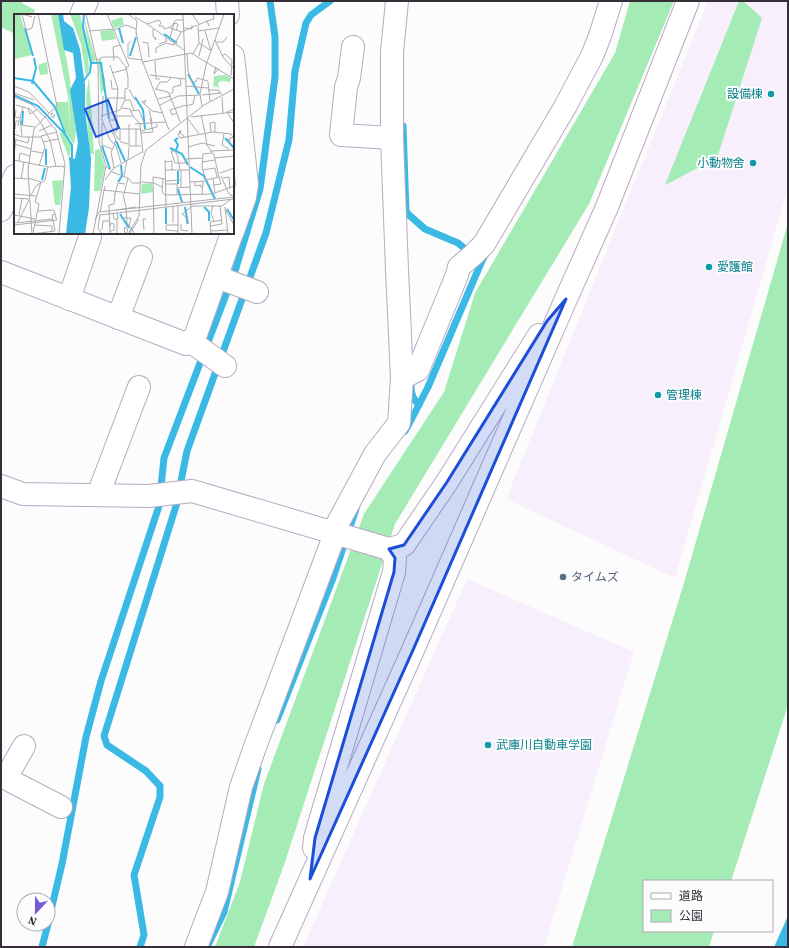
<svg xmlns="http://www.w3.org/2000/svg" width="789" height="948" viewBox="0 0 789 948" font-family="'Source Serif 4','Noto Sans JP',serif">
<rect width="100%" height="100%" fill="#fcfcfc"/>
<g fill="#f7effc">
<polygon points="708,1 788,1 788,187 675,578 506,499"/>
<polygon points="467,579 634,652 544,947 303,947"/>
</g>
<g fill="#a4ebb6">
<polygon points="1,1 22,1 22,3 35,10 33,15 15,15 15,34 1,27"/>
<polygon points="630,1 674,1 589,204 395,524 284,865 254,947 215,947 240,882 264,784 364,514 444,392 475,293 615,53"/>
<polygon points="739,1 743,1 762,18 717,158 665,185"/>
<polygon points="788,223 788,705 731,881 644,881 644,931 714,931 709,947 572,947 684,583"/>
</g>
<polygon fill="#3ab9e5" points="788,916 788,947 774,947"/>
<g fill="none" stroke-linecap="round" stroke-linejoin="round">
<g stroke="#3ab9e5" stroke-width="7">
<polyline points="403,126 406,211 409,215 425,229 458,243 464,248 467,256"/>
<path d="M411,386C411,394 413,400 419,405"/>
<polyline points="405,431 409,424 428,387 481,263 485,255"/>
<polyline points="277,720 333,578 356,509"/>
<polyline points="48,923 62,864 86,737 101,681 159,506 164,458 235,271 260,189 275,77 275,37 270,1"/>
<polyline points="42,947 48,924"/>
<polyline points="140,947 144,935 134,875 160,797 160,786 146,771 107,745 104,736 176,506 187,451 266,233 289,140 295,71 306,23 311,15 330,1"/>
<polyline points="207,947 224,912 258,769"/>
</g>
<defs>
<g id="minor">
<polyline points="227,1 228,15"/>
<polyline points="81,15 87,1"/>
<polyline points="353,47 349,78 346,87 341,135 392,138"/>
<polyline points="233,56 247,184 245,197 233,231"/>
<polyline points="1,210 15,176"/>
<polyline points="1,272 186,344 195,337 232,233"/>
<polyline points="217,277 257,292"/>
<polyline points="69,299 90,237"/>
<polyline points="118,318 141,257"/>
<polyline points="190,341 225,366"/>
<polyline points="402,378 418,370 457,275 459,267 473,255 484,244 565,107 592,56 600,36 611,1"/>
<polyline points="1,486 23,494 149,496 192,491 389,549"/>
<polyline points="98,495 139,387"/>
<polyline points="1,776 61,807"/>
<polyline points="6,778 24,746"/>
<polyline points="314,848 315,838 394,572 395,558 389,549 404,545 447,482 539,335"/>
<polyline points="196,947 217,892 241,787 255,747 333,539 333,532 375,454 399,423 402,378 397,270 392,138 392,52 397,1"/>
<polyline points="280,947 413,650 566,299 607,207 688,1"/>
</g>
</defs>
<use href="#minor" stroke="#b9a9c3" stroke-width="24"/>
<use href="#minor" stroke="#fff" stroke-width="22"/>
</g>
<path fill="#1d4ed8" fill-opacity="0.2" stroke="#1d4ed8" stroke-width="3" stroke-linejoin="round" d="M566,299L413,650L310,879L315,838L394,572L395,558L389,549L404,545L447,482L547,321Z"/>
<g fill="#0f9aa8" stroke="#fcfcfc" stroke-width="1.5">
<circle cx="771" cy="94" r="4"/>
<circle cx="753" cy="163" r="4"/>
<circle cx="709" cy="267" r="4"/>
<circle cx="658" cy="395" r="4"/>
<circle cx="488" cy="745" r="4"/>
</g>
<circle fill="#5c6f8a" stroke="#fcfcfc" stroke-width="1.5" cx="563" cy="577" r="4"/>
<g text-anchor="middle" dominant-baseline="central" stroke-width="4" stroke-linejoin="round" paint-order="stroke">
<g font-size="12" fill="#0d838f" stroke="#fcfcfc" text-anchor="start">
<text x="763" y="94" text-anchor="end">設備棟</text>
<text x="745" y="163" text-anchor="end">小動物舍</text>
<text x="717" y="267">愛護館</text>
<text x="666" y="395">管理棟</text>
<text x="496" y="745">武庫川自動車学園</text>
</g>
<g font-size="12" fill="#4e5e75" stroke="#fcfcfc" text-anchor="start">
<text x="571" y="577">タイムズ</text>
</g>
</g>
<g transform="translate(14 14)">
<rect width="220" height="220" fill="#fcfcfc"/>
<path d="M0,0H6L18,41L0,45ZM37,0H44L55,59L62,117L60,130L53,121L42,94L43,88H53L54,84L56,120L55,88ZM56,0L66,1L73,28L75,56L72,62L67,30ZM108,3L110,11L100,14L97,7ZM70,4L82,46L78,49V55ZM99,16L102,25L88,27L86,17ZM87,44V60L91,64V78L89,76L87,81L84,47ZM33,48L34,60L26,61L24,51ZM211,61L217,64L216,68L207,67L204,69L205,74L201,72L199,75L200,62ZM75,64L79,118L80,141L75,138L72,82ZM45,118L50,120L58,131L55,144ZM86,135L91,153L86,177H80L81,136ZM49,166L46,191H41L38,167ZM138,169L139,178L127,180L128,170Z" fill="#a4ebb6"/>
<path d="M44,0H49L50,7L59,14L66,35L71,71V96L77,145L75,194L71,220H52L57,173L55,143L61,145L64,129L56,76L62,64L59,39L50,36Z" fill="#3ab9e5"/>
<path fill="none" stroke="#3ab9e5" stroke-width="2" d="M11,14L19,42M105,14L109,29M150,20L163,29M116,42L122,23M77,49H87L95,105M174,60L185,80M0,64L19,67L41,93L51,119M69,68L76,58L77,49L69,13L70,0M18,70L22,54L20,44M0,81L24,92L51,120L58,131V144M121,83L129,96L131,115M8,111L9,97M211,124L220,134M102,127L111,147M88,132L96,155M156,134L168,140L174,151M32,135V151M162,136L164,131L161,126L164,124M176,153L190,162L201,185M28,166L31,154M104,168L108,162L107,151M164,170V157M164,175L168,188M171,193L174,210M190,193L195,198V207M152,194V210M213,195L220,206M106,200L115,214"/>
<path fill="none" stroke="#acaaae" stroke-width="1" d="M24,0L43,92L31,103L42,116L51,150L45,220M72,0L84,52L85,128L92,152L79,220M93,0L115,52L112,54M114,0L123,7L122,18L128,46L155,116M169,0L178,220M178,0L185,10M18,3L8,0L12,16L18,14L21,2M121,3L133,10L145,6L147,9L145,12H149L150,15M159,9L164,10L162,17M133,10L170,36M195,12L193,7L200,5L199,0M156,14L168,18L183,11M170,14L178,15V11M139,15V22L142,26L141,23M150,15L157,13L162,6H169M100,16L112,11L122,15M75,17L100,15M184,17L205,14M191,17L197,37M156,24L160,9M201,26L209,43L219,54M117,27L114,30V44L128,46M128,28L134,29L135,43M203,28H209L213,23M185,29L196,36M145,30L153,27L151,24M142,39V34L152,29L160,31L167,18M173,39L174,57L178,68H182L183,64L194,67M179,40L185,29L184,11L193,7M185,42L189,25M208,42L211,40L218,46L217,62M83,46L89,43H104L112,53L114,64V74L111,75V86L106,96L87,102M100,47L99,33L106,31M141,47L142,65H146M129,48L177,39L220,65M96,51L104,75L102,102H119M202,53L200,60L205,54M98,59L113,55M136,61L171,65M97,66L98,75H104M194,68L196,87M0,72L15,78L35,99M172,72L194,74M115,75L121,86M141,75L154,78L161,94M142,75L146,68H153L158,63M194,76H205V80M0,79L20,86M156,80L159,78V73L167,71L166,64M188,81L208,79M89,82L88,106L96,126L102,132L107,149M0,83L17,90L31,103L20,115L14,156L18,220M208,83L209,99M93,84H111M144,85L157,82M111,86H116L120,96M130,90L132,86L128,88L138,97L149,99M2,91L16,95L27,109L36,126L42,153M146,91L164,82L186,81M172,92L179,90L181,81M188,92L186,80L192,51L210,0M108,94L116,95L119,102L126,110L129,139M161,94L166,108M14,95L16,100L24,95M220,95L213,98L220,109M2,96L1,103L6,104M135,96L138,108M117,97L125,96L130,109M38,99L41,102L39,104L37,100ZM163,99L158,101L156,96L172,91M187,101L191,119M103,102V117L100,119L107,128L114,130M177,103L220,98M174,105L185,120M88,109V131L98,135M115,110V132H127M121,110L152,108M7,111L21,113M1,115L2,107H5L4,112M25,117L38,111M97,117L102,125L100,130M127,117L143,113V110M197,118L196,109L201,108V118M100,119L95,106H103M127,119L139,118L136,104M166,119L164,120L166,124L199,118L217,120L220,125M166,119L167,116L165,118L167,120L169,121L170,123M191,119L193,131L200,141L205,163M0,120L8,123H27M210,120L208,131L215,135M8,122L6,104L9,93M216,124V129L214,126L216,124L219,123M0,125L14,129L15,123M106,126V115H126M29,128L44,125M0,130L17,135M122,132V115M174,133L188,129L201,132M17,137L29,139M196,137L220,136M0,141L2,125M201,144L220,142M0,146L34,153M114,146L115,133M151,146L152,193M5,147L6,139L16,142M151,148L158,147V156M188,148L201,146M25,152L31,133L27,122L43,118M92,152L98,158L114,164L118,169H126M100,154L97,138L101,130M151,156H175M166,156L165,149L164,147V143L161,137H157L161,149H171L172,145L188,144M167,156V173M189,156L201,154L203,163M206,159L220,154M110,162L113,146M207,162L215,180L220,183M0,164L14,165M14,164L27,168L21,188L25,190L19,219M199,164L201,179M209,164L215,163L216,175M7,165L10,148M149,165L148,178L151,181M91,166L100,154L128,138M192,166L205,163L207,170L199,171M151,167L167,166M127,168L140,169L148,173M176,168L192,167L188,153L189,140L198,139M181,168V172L187,171V174M151,170H163V180M163,174L176,173M89,176L126,180M0,180L22,182M101,180L104,169L111,170M109,180L112,193M110,180L114,164M17,181L22,172L31,166L34,153L49,152L50,154M151,181L198,180L220,172M188,181L189,167M0,184L15,185M199,191L197,199L200,207M159,192V209M164,192V220M177,192H208L216,186M112,193L113,209L121,220M211,193L214,220M211,195L220,211M102,196L122,193M24,197L40,196L42,204M86,198L91,172M99,199L100,205H104L103,199M86,200L84,214L88,220M0,201L21,205M5,201L8,185M86,201L220,185M109,204H117L115,212M103,205V220M81,206L85,198L220,183M4,208L15,186M0,209L39,205M167,210V216L174,217M173,210L172,203L168,200L177,193M0,211L43,206L42,204M21,211L38,212V217M196,212L208,210L206,192M88,216L89,207H95M130,216L129,205H132M96,217L100,216V210L97,209L96,212M164,217L152,216V211H165M197,217L214,216M113,218L111,220L110,214L112,213L114,218M116,219L125,205M18,220L41,217L38,201L41,200M27,220H52M96,220L95,191L100,190L101,179M114,220L125,202L127,151L132,136L190,91L220,75M140,220L139,163L151,165M197,220L196,208L208,206"/>
<path fill="#1d4ed8" fill-opacity="0.15" stroke="#1d4ed8" stroke-width="2" d="M94,86L105,114L82,123L71,95Z"/>
<rect width="220" height="220" fill="none" stroke="#352f39" stroke-width="2"/>
</g>
<rect width="789" height="948" fill="none" stroke="#352f39" stroke-width="4"/>
<rect x="643" y="880" width="130" height="52" fill="#fcfcfc" stroke="#acaaae"/>
<rect x="651" y="893" width="20" height="6" fill="#ffffff" stroke="#acaaae"/>
<text x="679" y="900" font-size="12" fill="#352f39">道路</text>
<rect x="651" y="910" width="20" height="12" fill="#a4ebb6" stroke="#acaaae"/>
<text x="679" y="920" font-size="12" fill="#352f39">公園</text>
<g transform="translate(36 912) rotate(202)"><circle r="19" fill="#fcfcfc" stroke="#acaaae"/>
<path d="M0-3L7 15L0 10L-7 15Z" fill="#7258d2"/>
<text y="-6" font-size="11" font-weight="bold" text-anchor="middle" fill="#352f39">N</text>
</g>
</svg>
